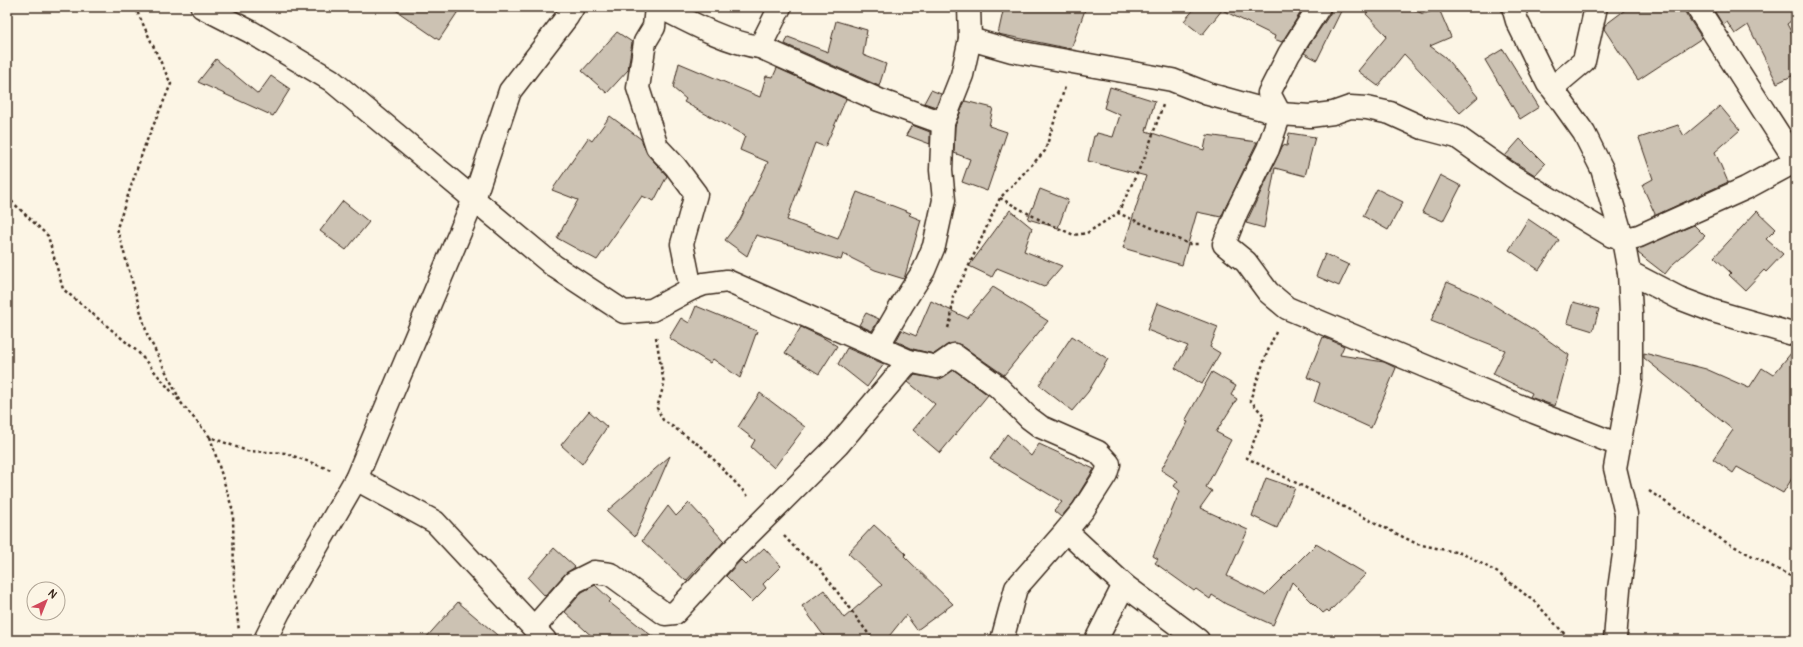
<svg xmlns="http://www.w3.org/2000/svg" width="1803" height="647" viewBox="0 0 1803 647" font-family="Pangolin,sans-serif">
<rect width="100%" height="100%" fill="#fcf5e5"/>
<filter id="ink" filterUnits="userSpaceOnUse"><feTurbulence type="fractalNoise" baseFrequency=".025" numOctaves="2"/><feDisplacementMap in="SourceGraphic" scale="8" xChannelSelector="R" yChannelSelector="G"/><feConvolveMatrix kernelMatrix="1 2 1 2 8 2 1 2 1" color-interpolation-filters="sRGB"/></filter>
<g filter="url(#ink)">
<g fill="#ccc2b3" stroke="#3b2a1e">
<polygon points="391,7 461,7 439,40"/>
<polygon points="1004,7 1086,7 1071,49 998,34"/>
<polygon points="1196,7 1304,7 1282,42 1274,39 1275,36 1222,10 1202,35 1184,21"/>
<polygon points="1331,7 1343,7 1317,60 1304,53 1330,14"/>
<polygon points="1361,7 1409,7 1423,14 1439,9 1451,37 1430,46 1445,57 1478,97 1460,113 1404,54 1378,86 1358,71 1387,36 1366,14 1368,11"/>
<polygon points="1629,7 1685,7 1686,14 1702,38 1638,80 1604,29 1605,25"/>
<polygon points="1712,7 1796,7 1796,17 1787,24 1796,41 1796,74 1777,83 1748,25 1735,34 1727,22 1723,25"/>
<polygon points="836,21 867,30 863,55 886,64 879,86 785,44 788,37 828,52"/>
<polygon points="617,32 632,42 628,70 607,93 582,71"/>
<polygon points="1503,49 1539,107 1520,119 1485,60"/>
<polygon points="216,59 258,94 271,76 290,89 273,116 198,82"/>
<polygon points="679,63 760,97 766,76 773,77 777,68 846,99 825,147 815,143 787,220 838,239 857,192 911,213 909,215 921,220 904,279 875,270 843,254 841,260 756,235 747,256 725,240 740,220 768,162 740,150 745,136 684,102 686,99 673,88"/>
<polygon points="1110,87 1155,101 1146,131 1204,150 1207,135 1257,142 1221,217 1197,212 1182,265 1123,248 1146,176 1088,161 1094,136 1096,136 1097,133 1113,137 1120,115 1104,108"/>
<polygon points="931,90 941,94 936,107 924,103"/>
<polygon points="965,101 993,108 989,126 1007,132 987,191 962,182 970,159 954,153 955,126"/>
<polygon points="1720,106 1740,130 1715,152 1728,182 1654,216 1655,214 1642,185 1653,179 1639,138 1678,125 1684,136"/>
<polygon points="610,116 641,139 648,155 667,176 654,201 642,196 597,260 557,238 578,200 552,190 588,138 592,141"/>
<polygon points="912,125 930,132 930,144 906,135"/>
<polygon points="1289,133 1315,137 1305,176 1275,168 1264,228 1246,223 1283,145 1287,146"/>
<polygon points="1520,139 1545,164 1535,175 1505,156"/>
<polygon points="1440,175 1461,186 1443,221 1422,212"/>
<polygon points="1040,189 1068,200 1058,228 1028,219"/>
<polygon points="1377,189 1403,202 1388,230 1363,216"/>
<polygon points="343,201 369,222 346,250 320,231"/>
<polygon points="1010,210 1032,228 1024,251 1062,266 1044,287 997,268 992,277 969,266"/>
<polygon points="1757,211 1776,229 1766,239 1783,254 1766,272 1764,270 1745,290 1729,275 1731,273 1714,257"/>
<polygon points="1528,219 1559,240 1539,270 1509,250"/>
<polygon points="1694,225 1705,236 1673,264 1665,274 1638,253 1637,249"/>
<polygon points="1325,254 1349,265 1339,286 1316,276"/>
<polygon points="1447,282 1477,295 1534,330 1569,355 1555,406 1530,397 1532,393 1493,374 1505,350 1431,321"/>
<polygon points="993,287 1048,321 1004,375 961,345 955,343 947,345 934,354 913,349 896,341 902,330 916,336 931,301 967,318"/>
<polygon points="1573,302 1599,309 1593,331 1567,323"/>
<polygon points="1157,303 1218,327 1210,347 1220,353 1202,384 1175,368 1188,346 1147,330"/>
<polygon points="696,306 757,331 740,378 713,359 710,363 669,338 681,318 689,323"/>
<polygon points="866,313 879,319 872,331 859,325"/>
<polygon points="801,327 822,337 837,346 819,374 785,353"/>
<polygon points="1072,336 1108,359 1088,392 1072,411 1039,385"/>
<polygon points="1323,337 1344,346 1340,355 1384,362 1396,368 1371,428 1314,402 1320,383 1307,377"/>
<polygon points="1796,347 1796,472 1783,493 1737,467 1733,473 1713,459 1733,430 1644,358 1644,353 1706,369 1749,388 1762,368 1773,375"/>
<polygon points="847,348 884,364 867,387 838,364"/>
<polygon points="954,370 988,395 940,453 913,430 935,404 908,382 914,375 939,379"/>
<polygon points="1212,372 1236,386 1231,395 1237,399 1216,432 1231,440 1206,487 1212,491 1200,508 1248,530 1227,576 1265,595 1316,544 1366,574 1329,612 1327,610 1323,613 1292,582 1273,625 1226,604 1212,595 1210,599 1196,589 1194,591 1155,563 1158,559 1153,556 1180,491 1174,486 1178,481 1161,470 1188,422 1185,421"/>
<polygon points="760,393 805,427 774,468 751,447 755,440 738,427"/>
<polygon points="589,411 607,427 582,464 561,445"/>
<polygon points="1007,434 1031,456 1039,444 1094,469 1073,503 1061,517 1054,511 1062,502 990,459"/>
<polygon points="670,456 635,537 607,511"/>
<polygon points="1266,478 1295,488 1277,528 1252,516"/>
<polygon points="689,503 724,541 709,558 708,557 686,581 642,541 668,506 676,516"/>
<polygon points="874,525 906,554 904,556 953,604 917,630 906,615 886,640 820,640 824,636 802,606 824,590 844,618 882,585 848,553"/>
<polygon points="554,548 575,567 565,574 545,596 528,578"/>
<polygon points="764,548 781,566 763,584 766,588 752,602 726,576 741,560 746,565"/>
<polygon points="595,585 611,600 609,602 657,640 596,640 565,612 582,592"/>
<polygon points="458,602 503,640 424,640"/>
</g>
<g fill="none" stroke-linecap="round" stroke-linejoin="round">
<defs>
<g id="street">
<polyline points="202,7 251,32 331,80 554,266 624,312 652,310 691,289 704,284 727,281 909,361 937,367 954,355 997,386 1029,418 1041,427 1098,452 1109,464 1106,474 1083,510 1066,531 1124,585 1198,640"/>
<polyline points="656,7 654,27 645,42 638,88 657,147 675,166 696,194 682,244 691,289"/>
<path d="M660,7C689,22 728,43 760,47L879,100L943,123"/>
<polyline points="1319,7 1289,54 1269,93 1280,114 1268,149 1237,211 1224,244 1246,262 1268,292 1287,308 1534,412 1619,445"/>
<polyline points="1513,7 1517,21 1548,84 1552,88 1584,133 1602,169 1623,240 1629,272 1631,314 1631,380 1615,468 1626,514 1625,547 1619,589 1615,640"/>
<polyline points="1697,7 1796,161"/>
<polyline points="970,39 1012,51 1172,80 1208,94 1280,114 1310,116 1333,113 1350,107 1367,108 1390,113 1423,128 1457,137 1512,176 1612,236 1623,240 1639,236 1746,188 1796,161"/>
<polyline points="760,47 780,7"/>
<polyline points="1552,88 1584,61 1596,7"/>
<polyline points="1629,272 1679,298 1713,311 1796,335"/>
<polyline points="888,352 881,341 903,303 924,270 934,246 944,200 941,170 943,123 962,75 970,39 969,7"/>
<polyline points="356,479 435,522 545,640"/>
<polyline points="534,628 574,582 594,572 610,574 665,614 675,613 731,552 838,445 909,361"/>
<polyline points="265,640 279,612 356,479 474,199 510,91 567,17 573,7"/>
<polyline points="1002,640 1016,588 1066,531"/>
<polyline points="1096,640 1124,585"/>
</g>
</defs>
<use href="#street" stroke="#3b2a1e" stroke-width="25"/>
<g stroke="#3b2a1e" stroke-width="2.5" stroke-dasharray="3 3" stroke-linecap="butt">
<polyline points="135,7 171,84 145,145 117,228 147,334 181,402"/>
<polyline points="7,197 48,236 63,289 138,352 210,437 247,451 285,453 331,470"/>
<polyline points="1000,198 1044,222 1074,235 1087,233 1118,213 1189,244 1199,244"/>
<polyline points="1118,213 1145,157 1163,105"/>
<polyline points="948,328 951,319 953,296 966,272 1000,198 1045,151 1065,87"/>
<polyline points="1276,332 1267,353 1250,400 1264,416 1247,458 1417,544 1465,554 1498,573 1536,603 1570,640"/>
<polyline points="656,337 664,384 657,408 663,420 702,447 748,496"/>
<polyline points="210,437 233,511 234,585 239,631"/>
<polyline points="1649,491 1724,541 1796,579"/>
<polyline points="784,536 798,551 818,566 873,640"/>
</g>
<use href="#street" stroke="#fcf5e5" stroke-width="22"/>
</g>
</g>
<rect width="1803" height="647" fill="none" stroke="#fcf5e5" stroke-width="24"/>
<rect x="12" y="12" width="1779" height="623" fill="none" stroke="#3b2a1e" stroke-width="1.5" filter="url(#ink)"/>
<g transform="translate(46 601) rotate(43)"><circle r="19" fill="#fcf5e5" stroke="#afa495"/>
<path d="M0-3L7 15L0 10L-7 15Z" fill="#d1495b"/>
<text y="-6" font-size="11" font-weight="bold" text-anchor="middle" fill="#3b2a1e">N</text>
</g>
</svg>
